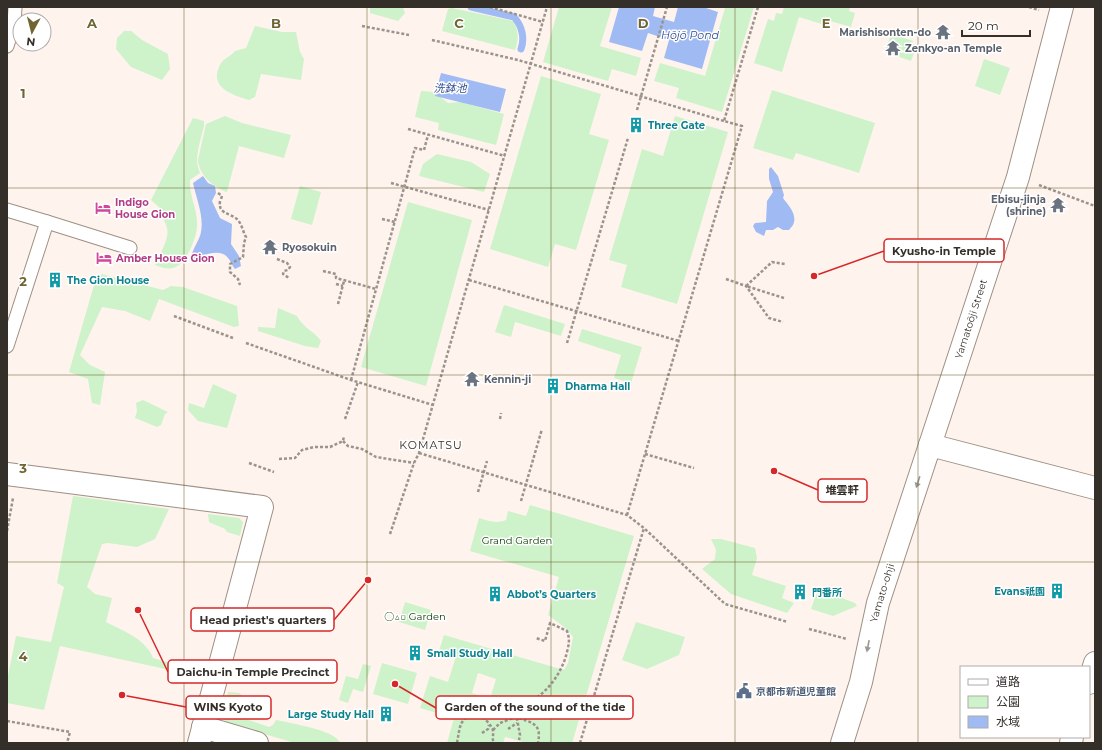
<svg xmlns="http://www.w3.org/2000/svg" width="1102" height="750" viewBox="0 0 1102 750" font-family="Montserrat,'Noto Sans JP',sans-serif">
<rect width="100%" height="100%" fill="#fef4ed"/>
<g fill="#cef2ca" fill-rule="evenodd">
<polygon points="370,7 403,7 405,13 398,21 370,13"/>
<polygon points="559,7 612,7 600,46 641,58 636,76 612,69 608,81 543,62"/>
<polygon points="722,7 754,7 722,112 676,98 679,88 654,81 660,63 705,76 725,8"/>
<polygon points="784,7 850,7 849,11 855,13 851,27 830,21 828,26 799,17 782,72 754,63 768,19 774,21 776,13 782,14"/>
<path d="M452,8L513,21C519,32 519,39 515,50L442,31L448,9Z"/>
<path d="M255,26L282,32H296L300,52L304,59L301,80L261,74L255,97L249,100C232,95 207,87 221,63C225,58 231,56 235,51L246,48Z"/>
<polygon points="124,31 131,31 142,40 168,54 170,69 162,80 131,67 116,49 117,38"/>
<polygon points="891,34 913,41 912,44 917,45 911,61 885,52"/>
<polygon points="984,59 1010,68 1000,95 975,86"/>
<polygon points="541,76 601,94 589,134 609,140 576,250 555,244 548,267 490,249"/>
<polygon points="772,90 875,123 859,173 796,153 793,160 753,148"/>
<polygon points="421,91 434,92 448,103 460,102 504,114 496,145 438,130 439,123 415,117"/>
<path d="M225,116L242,123L291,135L284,158L239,146L227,192C214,188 199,175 198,160L206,124Z"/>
<polygon points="675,116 728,132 677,304 621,287 627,265 609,260 642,149 663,156"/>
<path d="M193,118L204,121V126C201,140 193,159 200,173L190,180C189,196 198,210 197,226C197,236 188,259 179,265C171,271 163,268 155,265C159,255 170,239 167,228C165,219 161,220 160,208L151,200Z"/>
<polygon points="437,154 471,162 490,174 484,192 419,176 423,164"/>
<polygon points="300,186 321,192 312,225 291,219"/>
<polygon points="408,202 472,220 426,386 361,367"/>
<polygon points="102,274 163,290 171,286 183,287 237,306 239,326 234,327 159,299 150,321 125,311 102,307 80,355 90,365 105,372 100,405 92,403 88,379 69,372 94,285"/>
<polygon points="504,305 565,324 561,336 515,322 511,337 495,332"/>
<path d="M278,308L297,316C303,328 314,331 321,341L318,348L305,346L258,331V327L275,328Z"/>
<polygon points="582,329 642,347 631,383 614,378 621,355 578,341"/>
<polygon points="213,384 237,395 227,428 198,421 188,410 189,403 204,408"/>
<polygon points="143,400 168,412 165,414 161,425 157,427 135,418 137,411 136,403"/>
<path d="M73,496L169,509L155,539L137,547L108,543L102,544L87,587L95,594L112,598L106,622C123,631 146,639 153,658L170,663V670L60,646L44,710L7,703V681L16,636L51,642L64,587L57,583Z"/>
<path d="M530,505L634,536L572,743H527L505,737L503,743H447L454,718L420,708L430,676L448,682L456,656L439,651L444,635L564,670L568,663L573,637L567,629L548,615L559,577L470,551L479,518C489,521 496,524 506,520L508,511L526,516ZM478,673L496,679L490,699L472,693Z"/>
<polygon points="208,514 239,518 243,522 240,536 227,532 225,529 209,522"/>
<polygon points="711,539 721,539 755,548 757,558 752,575 786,586 782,598 794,603 787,613 731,594 702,569 715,559 716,550"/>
<polygon points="818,589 855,603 857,606 833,616 811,609"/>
<polygon points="405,602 431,610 425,630 399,622"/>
<polygon points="636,622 685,637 679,655 647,669 622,660"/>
<polygon points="382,663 417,673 408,704 373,694"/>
<polygon points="363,664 371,666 363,692 353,689 348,703 339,700 346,676 358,679"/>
<path d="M228,692L240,693L242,697L238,716L269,727L273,725L276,720C289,723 336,730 340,743H295L226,723L222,714Z"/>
</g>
<g fill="#a0bbf4">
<polygon points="619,7 655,7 653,16 674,22 678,7 703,7 718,12 702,69 664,58 669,40 648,33 642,51 609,42"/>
<polygon points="441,73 506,89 500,112 435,96"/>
<path d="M771,167L778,176L784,195L783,198C788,205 798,214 793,225C792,227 790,228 789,230H783L778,227L773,230H766L764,236L756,232L753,226L755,223L766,222L767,201L773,192L769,179V169Z"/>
<path d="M203,176L208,183L215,186L216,193L212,201L220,218L232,224L231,244L239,256L241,266L235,269C232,266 231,261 228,258C221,248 203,255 194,259L192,258C191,250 200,240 201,232C204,215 196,198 193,183Z"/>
</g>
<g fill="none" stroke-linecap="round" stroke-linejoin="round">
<path stroke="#a0bbf4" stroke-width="7" d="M471,7L514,17C522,26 525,38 521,49"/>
<defs>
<g id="lane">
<polyline points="7,46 14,24 15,8"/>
<polyline points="7,210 47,222 7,346"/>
<polyline points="47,222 130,248"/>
</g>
<g id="street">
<polyline points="7,474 262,507 199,743"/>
<polyline points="1089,683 1095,663"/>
<polyline points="203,727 257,743"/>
<polyline points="842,743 861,682 878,603 930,445"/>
<polyline points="1071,743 1072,737"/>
</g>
<polyline id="secondary" points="1062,7 1018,177 930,445 1095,488"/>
</defs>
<use href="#lane" stroke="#9e9084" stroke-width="15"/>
<use href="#street" stroke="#9e9084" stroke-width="24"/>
<use href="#secondary" stroke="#9e9084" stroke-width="24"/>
<g stroke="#9b938d" stroke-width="2.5" stroke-dasharray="3 2" stroke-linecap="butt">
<polyline points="490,7 543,22"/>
<polyline points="1029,7 1039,10"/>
<polyline points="362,26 409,35"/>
<polyline points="432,40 518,60 724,121"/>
<polyline points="637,110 667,7"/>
<polyline points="408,129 505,156"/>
<polyline points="391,183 489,210"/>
<polyline points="1039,185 1095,206"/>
<polyline points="218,193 222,196 221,199"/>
<path d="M220,201C218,215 230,212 238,220C242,225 243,232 246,237L244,243L243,257L230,264V272L238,279L240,285"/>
<polyline points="382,219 395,222"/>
<polyline points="277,259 287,263 290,267 288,270 284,271 283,274 289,278"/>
<polyline points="323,271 336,274 336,278 376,289"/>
<polyline points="726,279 746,286 769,318 783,322"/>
<polyline points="469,280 679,341"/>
<polyline points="336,284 343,286"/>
<polyline points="784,298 746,286 772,262 785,264"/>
<polyline points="338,304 344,281"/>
<polyline points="174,316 233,338"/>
<polyline points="246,343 351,380 433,405"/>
<polyline points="567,343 628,138"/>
<polyline points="351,380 415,148 424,150 428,135"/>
<polyline points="345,419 358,382"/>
<polyline points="500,419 501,413"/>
<polyline points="343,441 348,446 362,449 376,457 414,463"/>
<polyline points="419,453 627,515 644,528 725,604 788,622"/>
<polyline points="645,454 694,468"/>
<polyline points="279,459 295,458 302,450 314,447 330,447 343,441 344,436"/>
<polyline points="249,463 274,472"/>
<polyline points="478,492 487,461"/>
<polyline points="521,501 542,429"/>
<polyline points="627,515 742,126 724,121 758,7"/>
<polyline points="7,531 13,498"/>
<polyline points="390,534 414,463 419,453 547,7"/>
<polyline points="809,629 847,639"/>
<path d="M466,699C481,703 498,712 514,708C541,702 561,677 567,652C569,644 570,639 567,631L550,623L545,641L536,638"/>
<path d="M474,702L472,707C477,716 486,717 492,728C495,733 491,738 494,743"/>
<polyline points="515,708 520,735 519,740"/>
<polyline points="7,721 70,732 67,743"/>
<polyline points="508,729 517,723"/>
<path d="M493,730L500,723L516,717C532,723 542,723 538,743"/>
<polyline points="482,733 488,729 489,725"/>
<path d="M457,743C460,727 459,717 477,713"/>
<polyline points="580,743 644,528"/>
</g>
<use href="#lane" stroke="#fff" stroke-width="13"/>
<use href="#street" stroke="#fff" stroke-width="22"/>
<use href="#secondary" stroke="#fff" stroke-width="22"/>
</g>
<defs><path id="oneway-solid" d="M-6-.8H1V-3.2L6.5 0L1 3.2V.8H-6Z"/></defs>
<g fill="#9a9794">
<use href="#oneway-solid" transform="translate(918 482) rotate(108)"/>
<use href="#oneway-solid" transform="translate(868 646) rotate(101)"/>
</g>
<path fill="none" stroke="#706532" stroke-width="1" stroke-opacity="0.55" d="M184,7V743M367,7V743M551,7V743M735,7V743M918,7V743M7,188H1095M7,375H1095M7,562H1095"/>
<defs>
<symbol id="temple-bare" viewBox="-9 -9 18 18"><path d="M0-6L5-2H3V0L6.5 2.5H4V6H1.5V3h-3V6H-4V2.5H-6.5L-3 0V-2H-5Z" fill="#6b7280" stroke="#fff" stroke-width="2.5" paint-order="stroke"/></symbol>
<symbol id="building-bare" viewBox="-9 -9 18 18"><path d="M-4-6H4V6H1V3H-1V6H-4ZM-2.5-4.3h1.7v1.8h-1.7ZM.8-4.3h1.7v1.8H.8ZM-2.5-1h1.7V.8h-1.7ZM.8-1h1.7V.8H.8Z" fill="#0f9aa8" stroke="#fff" stroke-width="2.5" paint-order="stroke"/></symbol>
<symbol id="hotel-bare" viewBox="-9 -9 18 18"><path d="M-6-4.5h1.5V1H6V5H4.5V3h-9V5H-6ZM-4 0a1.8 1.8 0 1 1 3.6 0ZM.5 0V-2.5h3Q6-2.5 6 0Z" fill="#d1479c" stroke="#fff" stroke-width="2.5" paint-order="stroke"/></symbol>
<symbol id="civic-bare" viewBox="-9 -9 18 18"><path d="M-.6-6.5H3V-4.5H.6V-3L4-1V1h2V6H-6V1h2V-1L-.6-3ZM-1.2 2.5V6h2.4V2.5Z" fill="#5c6f8a" stroke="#fff" stroke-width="2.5" paint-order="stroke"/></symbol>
</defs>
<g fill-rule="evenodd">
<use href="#temple-bare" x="932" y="21" width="22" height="22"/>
<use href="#temple-bare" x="882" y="37" width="22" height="22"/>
<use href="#building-bare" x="625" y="114" width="22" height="22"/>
<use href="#temple-bare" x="1047" y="194" width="22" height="22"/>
<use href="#hotel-bare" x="92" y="197" width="22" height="22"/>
<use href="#temple-bare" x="259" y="236" width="22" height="22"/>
<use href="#hotel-bare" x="93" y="247" width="22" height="22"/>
<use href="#building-bare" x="44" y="269" width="22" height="22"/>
<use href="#temple-bare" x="461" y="368" width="22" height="22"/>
<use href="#building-bare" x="542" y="375" width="22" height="22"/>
<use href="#building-bare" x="1046" y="580" width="22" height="22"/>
<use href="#building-bare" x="789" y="581" width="22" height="22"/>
<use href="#building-bare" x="484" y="583" width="22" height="22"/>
<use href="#building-bare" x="404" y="642" width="22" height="22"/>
<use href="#civic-bare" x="733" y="680" width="22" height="22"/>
<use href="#building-bare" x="375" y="703" width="22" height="22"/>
</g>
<g text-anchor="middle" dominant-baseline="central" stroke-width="3" stroke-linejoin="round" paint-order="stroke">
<g font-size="10" font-weight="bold" fill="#5b616d" stroke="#fff" text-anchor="start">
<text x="931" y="32" text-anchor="end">Marishisonten-do</text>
<text x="905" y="48">Zenkyo-an Temple</text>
<text x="1046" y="199" text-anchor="end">Ebisu-jinja<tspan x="1046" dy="12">(shrine)</tspan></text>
<text x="282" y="247">Ryosokuin</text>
<text x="484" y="379">Kennin-ji</text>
</g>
<g font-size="10" font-weight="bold" fill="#0d838f" stroke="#fff" text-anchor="start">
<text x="648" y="125">Three Gate</text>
<text x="67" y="280">The Gion House</text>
<text x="565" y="386">Dharma Hall</text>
<text x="1045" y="591" text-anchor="end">Evans祇園</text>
<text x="812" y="592">門番所</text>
<text x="507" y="594">Abbot’s Quarters</text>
<text x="427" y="653">Small Study Hall</text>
<text x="374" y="714" text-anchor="end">Large Study Hall</text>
</g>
<g font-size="10" font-weight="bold" fill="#b23c85" stroke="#fff" text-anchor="start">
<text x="115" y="202">Indigo<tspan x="115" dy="12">House Gion</tspan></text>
<text x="116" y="258">Amber House Gion</text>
</g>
<g font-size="10" fill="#352f2a" stroke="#fff">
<text transform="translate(971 319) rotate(-72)">Yamatoōji Street</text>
<text transform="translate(882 593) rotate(-73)">Yamato-ohji</text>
</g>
<g font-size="10" fill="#063703" stroke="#fff">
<text x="517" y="540">Grand Garden</text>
<text x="415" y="616">○△□ Garden</text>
</g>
<g font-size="10" font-weight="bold" fill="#4e5e75" stroke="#fff" text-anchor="start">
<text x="756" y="691">京都市新道児童館</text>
</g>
<g font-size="11" font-style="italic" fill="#324e92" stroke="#fff">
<text x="690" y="35">Hōjō Pond</text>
<text x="450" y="88">洗鉢池</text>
</g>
<g font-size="11" letter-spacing="1" fill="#352f2a" stroke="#fff">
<text x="431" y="445">KOMATSU</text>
</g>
</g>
<g font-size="13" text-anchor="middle" font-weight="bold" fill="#706532" stroke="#fff" stroke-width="3" stroke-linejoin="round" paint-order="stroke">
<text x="92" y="28">A</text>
<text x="276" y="28">B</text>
<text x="459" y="28">C</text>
<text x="643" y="28">D</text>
<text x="826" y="28">E</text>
<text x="23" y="98">1</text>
<text x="23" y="286">2</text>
<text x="23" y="473">3</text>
<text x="23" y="661">4</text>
</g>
<path fill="none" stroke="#d62828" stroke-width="1.5" d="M814 276L884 251M774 471L818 490M368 580L334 620M138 610L168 672M122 695L186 707M395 684L436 708"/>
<g fill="#d62828" stroke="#fff" stroke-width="1.5">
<circle cx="814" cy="276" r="4"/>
<circle cx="774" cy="471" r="4"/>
<circle cx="368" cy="580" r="4"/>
<circle cx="138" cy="610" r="4"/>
<circle cx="122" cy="695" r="4"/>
<circle cx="395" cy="684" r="4"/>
</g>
<g fill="#fff" stroke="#d62828" stroke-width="1.5">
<rect x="884" y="239" width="120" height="23" rx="4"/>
<rect x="818" y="479" width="49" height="23" rx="4"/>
<rect x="191" y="608" width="143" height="23" rx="4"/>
<rect x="168" y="660" width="169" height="23" rx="4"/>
<rect x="186" y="696" width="85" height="23" rx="4"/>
<rect x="436" y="696" width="197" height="23" rx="4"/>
</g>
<g font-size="11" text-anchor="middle" font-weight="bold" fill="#352f2a">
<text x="944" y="255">Kyusho-in Temple</text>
<text x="842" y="494">堆雲軒</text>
<text x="263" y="624">Head priest's quarters</text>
<text x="253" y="676">Daichu-in Temple Precinct</text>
<text x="228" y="711">WINS Kyoto</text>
<text x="535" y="711">Garden of the sound of the tide</text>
</g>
<rect width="1102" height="750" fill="none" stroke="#352f2a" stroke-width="16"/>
<rect x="960" y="666" width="130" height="72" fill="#ffffff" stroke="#aeacaa"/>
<rect x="968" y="679" width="20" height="6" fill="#ffffff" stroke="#aeacaa"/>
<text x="996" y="686" font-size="12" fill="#352f2a">道路</text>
<rect x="968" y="696" width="20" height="12" fill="#cef2ca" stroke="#aeacaa"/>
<text x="996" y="706" font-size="12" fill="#352f2a">公園</text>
<rect x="968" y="716" width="20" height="12" fill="#a0bbf4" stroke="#aeacaa"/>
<text x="996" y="726" font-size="12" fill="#352f2a">水域</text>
<g transform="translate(32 32) rotate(187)"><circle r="19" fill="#ffffff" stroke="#aeacaa"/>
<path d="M0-3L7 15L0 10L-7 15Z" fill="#706532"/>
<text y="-6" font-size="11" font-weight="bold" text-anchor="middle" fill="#352f2a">N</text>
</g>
<path d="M962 30v6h68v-6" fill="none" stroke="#352f2a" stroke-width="2"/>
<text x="968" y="30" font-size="12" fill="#352f2a" stroke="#ffffff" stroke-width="3" paint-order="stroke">20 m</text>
</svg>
